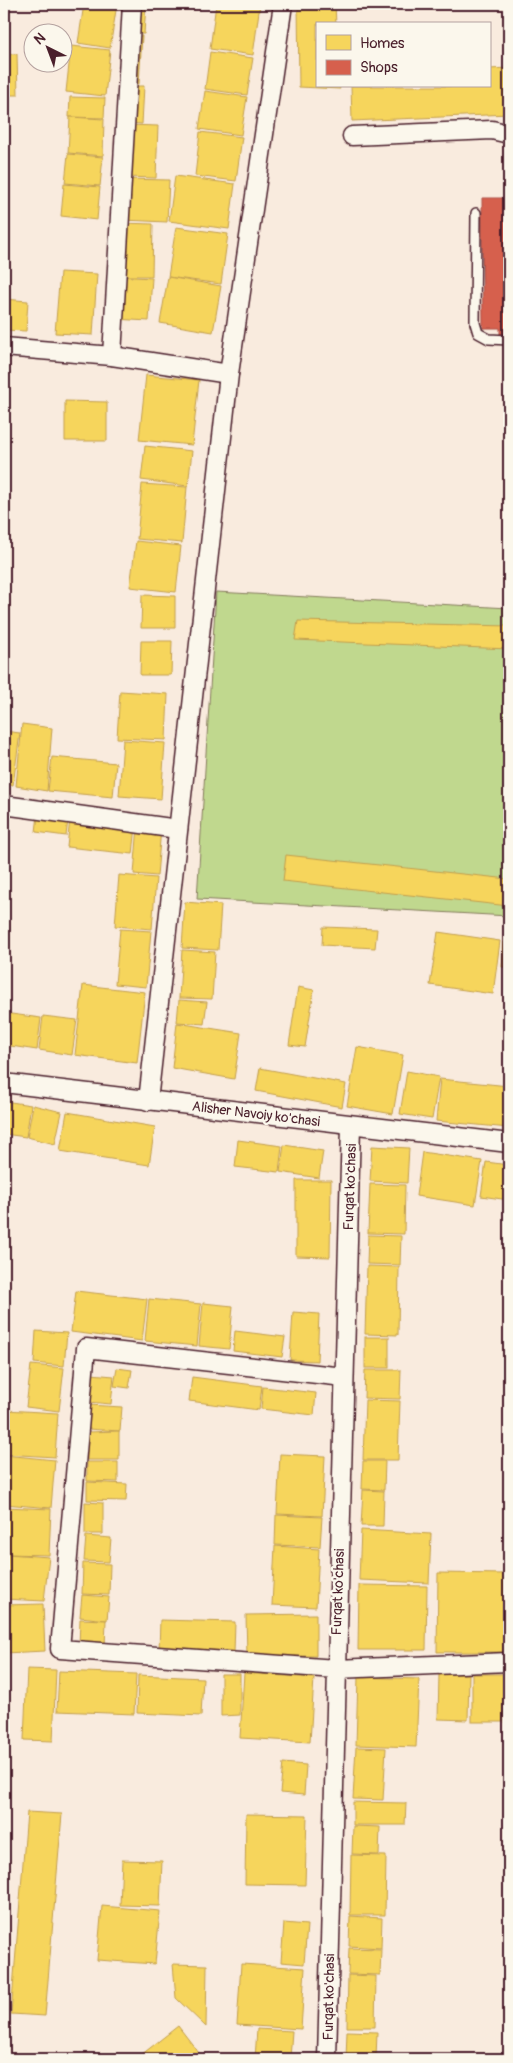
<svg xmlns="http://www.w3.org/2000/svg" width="513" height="2063" viewBox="0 0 513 2063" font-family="Pangolin,sans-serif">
<rect width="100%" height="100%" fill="#f9ebde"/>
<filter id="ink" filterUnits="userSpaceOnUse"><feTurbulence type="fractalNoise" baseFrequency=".02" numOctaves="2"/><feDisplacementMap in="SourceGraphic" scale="10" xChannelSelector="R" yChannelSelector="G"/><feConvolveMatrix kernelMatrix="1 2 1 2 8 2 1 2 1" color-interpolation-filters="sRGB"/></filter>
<g filter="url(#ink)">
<polygon fill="#c0d88e" stroke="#857c5c" points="216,592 509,608 509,916 197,899"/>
<g fill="#f6d55c" stroke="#c29e4d">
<polygon points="84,4 117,4 110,48 78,43"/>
<polygon points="129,4 146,4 144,34 127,34"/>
<polygon points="216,4 260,4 253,55 210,49"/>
<polygon points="298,4 335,4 336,24 317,24 317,86 339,86 340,89 299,87"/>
<polygon points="127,35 142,36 139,84 124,83"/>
<polygon points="71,46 110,50 105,96 66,92"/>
<polygon points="210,52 253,58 247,95 205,89"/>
<polygon points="4,54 17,54 18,95 4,95"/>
<polygon points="509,68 509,114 352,121 351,86 489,86 489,69"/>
<polygon points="129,86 144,86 142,124 127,123"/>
<polygon points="205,91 247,97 241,135 199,129"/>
<polygon points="70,97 105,98 104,118 69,117"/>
<polygon points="70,117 104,119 103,156 68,153"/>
<polygon points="129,125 158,126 156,178 126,177"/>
<polygon points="200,132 242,137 236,181 195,176"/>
<polygon points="68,154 103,157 100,186 65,183"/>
<polygon points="175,176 235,184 229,229 169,221"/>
<polygon points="124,179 169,180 167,222 123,220"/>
<polygon points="64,184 100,187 97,220 61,216"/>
<polygon points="122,223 153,224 152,276 121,276"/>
<polygon points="176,227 228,234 221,284 168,277"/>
<polygon points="60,272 97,274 93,335 55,333"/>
<polygon points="117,276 152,278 149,321 114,319"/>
<polygon points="168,277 221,286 213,332 160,323"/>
<polygon points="4,299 28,301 26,331 4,330"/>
<polygon points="146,375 199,380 192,445 139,440"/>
<polygon points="65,401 107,402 107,441 65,441"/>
<polygon points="145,446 192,451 188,486 141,480"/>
<polygon points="142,484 187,487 182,543 137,539"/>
<polygon points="136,541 181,546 176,592 130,587"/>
<polygon points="142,595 175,596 175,628 141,628"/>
<polygon points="298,621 509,626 509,649 295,640"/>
<polygon points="141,641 172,641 171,675 140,675"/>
<polygon points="120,691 168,694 166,740 117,738"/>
<polygon points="22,724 52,728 47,791 16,786"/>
<polygon points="4,731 20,733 13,785 4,784"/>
<polygon points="123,740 165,743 161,799 119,796"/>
<polygon points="52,757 116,763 113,797 48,791"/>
<polygon points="4,811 11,812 5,866 4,866"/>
<polygon points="38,815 68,819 66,836 36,832"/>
<polygon points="70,819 136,826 133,854 67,847"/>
<polygon points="138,826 161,828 157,876 134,874"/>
<polygon points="286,855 509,879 509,906 283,881"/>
<polygon points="119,875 156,878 152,929 115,926"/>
<polygon points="185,902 221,905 218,950 182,948"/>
<polygon points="323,927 377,929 375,948 322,945"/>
<polygon points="120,929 151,931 146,987 115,984"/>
<polygon points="505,931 509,932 509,967 502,967"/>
<polygon points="438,932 500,941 493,994 430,985"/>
<polygon points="182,950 215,952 212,999 179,998"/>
<polygon points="83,985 145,992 137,1063 75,1055"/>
<polygon points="298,987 314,990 305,1047 289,1045"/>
<polygon points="179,1000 207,1002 204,1024 177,1022"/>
<polygon points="4,1013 41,1018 37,1050 4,1045"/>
<polygon points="43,1016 77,1020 72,1055 39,1050"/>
<polygon points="177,1023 241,1033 234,1079 172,1068"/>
<polygon points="357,1047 403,1055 393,1114 347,1106"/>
<polygon points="260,1068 346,1084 342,1107 256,1091"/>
<polygon points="407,1071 439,1077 432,1119 400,1114"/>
<polygon points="440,1079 509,1086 509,1128 436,1121"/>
<polygon points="4,1101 31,1105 26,1137 4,1134"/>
<polygon points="33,1105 62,1112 55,1144 27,1137"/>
<polygon points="67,1112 155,1127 149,1165 60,1151"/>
<polygon points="238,1140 282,1146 279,1172 235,1167"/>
<polygon points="284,1145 323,1151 319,1178 280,1172"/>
<polygon points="372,1146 409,1148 407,1183 370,1181"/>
<polygon points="422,1152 482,1161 475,1205 416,1196"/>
<polygon points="486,1162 509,1165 509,1200 481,1196"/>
<polygon points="296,1180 331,1180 330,1257 296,1256"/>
<polygon points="370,1184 405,1185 404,1234 368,1233"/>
<polygon points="368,1235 401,1236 400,1265 367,1264"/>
<polygon points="367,1266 399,1267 398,1335 365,1334"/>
<polygon points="76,1291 147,1299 142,1341 71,1332"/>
<polygon points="149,1299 201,1304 197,1346 145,1341"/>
<polygon points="203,1303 233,1306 229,1349 199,1346"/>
<polygon points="293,1312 319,1314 317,1361 290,1360"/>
<polygon points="36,1331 67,1333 64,1366 34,1363"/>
<polygon points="235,1331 285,1337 282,1357 233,1351"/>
<rect x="365" y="1337" width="24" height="31"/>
<polygon points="31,1365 64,1368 59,1411 26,1407"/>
<polygon points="117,1368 132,1370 129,1388 114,1386"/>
<polygon points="365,1370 401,1370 400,1399 364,1398"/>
<polygon points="91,1374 114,1376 111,1404 88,1402"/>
<polygon points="192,1377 262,1386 259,1410 189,1401"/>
<polygon points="263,1387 316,1393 314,1415 261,1409"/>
<polygon points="365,1400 400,1401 398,1460 363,1460"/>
<polygon points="88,1405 122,1407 120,1431 87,1429"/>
<polygon points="6,1410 58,1413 55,1457 4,1454"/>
<polygon points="119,1431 119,1460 87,1460 87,1432"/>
<polygon points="280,1454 325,1456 322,1516 277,1514"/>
<polygon points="4,1455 55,1460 51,1508 4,1504"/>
<polygon points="363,1461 385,1461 384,1490 362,1489"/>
<polygon points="87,1462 118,1462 118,1482 87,1481"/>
<polygon points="87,1482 127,1484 126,1501 87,1500"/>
<polygon points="363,1490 384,1491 383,1526 361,1526"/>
<polygon points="85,1502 103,1503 103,1534 85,1534"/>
<polygon points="5,1507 51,1509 49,1555 4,1554"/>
<polygon points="276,1515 322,1517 320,1547 275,1545"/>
<polygon points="361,1530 431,1534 429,1583 359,1580"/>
<polygon points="86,1536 111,1538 109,1562 84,1561"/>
<polygon points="275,1546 319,1549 316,1607 272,1605"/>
<polygon points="8,1554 49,1557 44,1601 4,1599"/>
<polygon points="83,1563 110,1564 109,1595 82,1594"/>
<polygon points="438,1573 505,1574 504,1652 437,1652"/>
<polygon points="359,1585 427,1586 426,1650 358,1650"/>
<polygon points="82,1595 109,1597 107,1620 80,1617"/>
<polygon points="43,1604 45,1651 4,1653 4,1605"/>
<polygon points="316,1614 316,1656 247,1656 246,1615"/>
<polygon points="80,1619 106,1620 105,1648 79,1647"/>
<polygon points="160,1620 235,1622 234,1653 159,1651"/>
<polygon points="27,1669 56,1670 53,1741 24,1740"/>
<polygon points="59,1671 136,1674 134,1714 57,1711"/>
<polygon points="244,1673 314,1678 310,1742 240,1738"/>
<polygon points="221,1674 240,1674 240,1715 221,1716"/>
<polygon points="439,1674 469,1674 468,1720 438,1719"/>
<rect x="472" y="1674" width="31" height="48"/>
<polygon points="138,1675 203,1678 201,1716 137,1713"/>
<polygon points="358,1677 419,1679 416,1747 356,1745"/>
<polygon points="356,1747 386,1748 383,1800 353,1799"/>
<polygon points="283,1763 306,1765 304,1795 280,1793"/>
<polygon points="353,1802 406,1803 405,1825 353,1825"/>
<polygon points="27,1812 62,1814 45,2016 11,2014"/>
<polygon points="246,1814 307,1815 305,1885 245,1884"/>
<polygon points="353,1826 380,1827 379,1855 352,1854"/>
<polygon points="351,1855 386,1856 385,1915 350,1915"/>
<polygon points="122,1860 162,1861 160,1906 120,1905"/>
<polygon points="102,1906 160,1911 155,1964 97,1960"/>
<polygon points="350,1916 382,1918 381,1948 349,1946"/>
<polygon points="284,1923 307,1925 304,1964 281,1962"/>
<polygon points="349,1948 381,1949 380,1975 348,1974"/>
<polygon points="173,1964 207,1965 206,2027 176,1998"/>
<polygon points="241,1964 305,1968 301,2029 237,2025"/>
<polygon points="348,1975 376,1976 375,2027 347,2027"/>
<polygon points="178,2026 202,2057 199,2059 136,2059"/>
<polygon points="257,2029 292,2031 290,2059 255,2059"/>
<polygon points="347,2031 377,2032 376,2059 346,2059"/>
</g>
<polygon fill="#d6604d" stroke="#ac4c43" points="482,198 509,198 509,334 500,334 500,328 483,328"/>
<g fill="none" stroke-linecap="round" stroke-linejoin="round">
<defs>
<polyline id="lane" points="476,213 475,323 478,333 489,339 509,340"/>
<g id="street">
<polyline points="352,136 492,130 509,134"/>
<polyline points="4,347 112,356 229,374"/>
<polyline points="112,356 132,4"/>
<polyline points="4,805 178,829"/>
<polyline points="4,1083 509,1143"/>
<polyline points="148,1101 229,374 283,4"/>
<polyline points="344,1377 86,1348 60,1649 336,1669 509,1662"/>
<polyline points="327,2059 351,1125"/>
</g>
</defs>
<use href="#lane" stroke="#4a1f2b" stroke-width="12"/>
<use href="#street" stroke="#4a1f2b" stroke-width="21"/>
<use href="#lane" stroke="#fbf7ec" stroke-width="9"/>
<use href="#street" stroke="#fbf7ec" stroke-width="18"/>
</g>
</g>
<g text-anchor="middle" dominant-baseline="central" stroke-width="5" stroke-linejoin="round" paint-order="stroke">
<g font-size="14" fill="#4a1f2b" stroke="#fbf7ec">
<text transform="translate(256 1114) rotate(7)">Alisher Navoiy ko'chasi</text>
<text transform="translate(350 1187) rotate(-88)">Furqat ko'chasi</text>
<text transform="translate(338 1592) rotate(-88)">Furqat ko'chasi</text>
<text transform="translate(329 1997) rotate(-89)">Furqat ko'chasi</text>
</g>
</g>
<rect width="513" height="2063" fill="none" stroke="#fbf7ec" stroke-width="20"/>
<rect x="10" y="10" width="493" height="2043" fill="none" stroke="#4a1f2b" stroke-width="2" filter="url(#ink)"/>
<rect x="316" y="22" width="175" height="65" fill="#fbf7ec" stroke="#b4a19f"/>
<rect x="326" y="35" width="25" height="15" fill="#f6d55c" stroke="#b4a19f"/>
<text x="360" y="48" font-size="15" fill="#4a1f2b">Homes</text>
<rect x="326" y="60" width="25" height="15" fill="#d6604d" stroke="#b4a19f"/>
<text x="360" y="72" font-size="15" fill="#4a1f2b">Shops</text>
<g transform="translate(48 48) rotate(318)"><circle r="24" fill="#fbf7ec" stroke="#b4a19f"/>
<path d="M0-4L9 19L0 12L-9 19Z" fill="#4a1f2b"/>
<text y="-8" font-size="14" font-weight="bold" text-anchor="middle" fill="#4a1f2b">N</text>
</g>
</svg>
